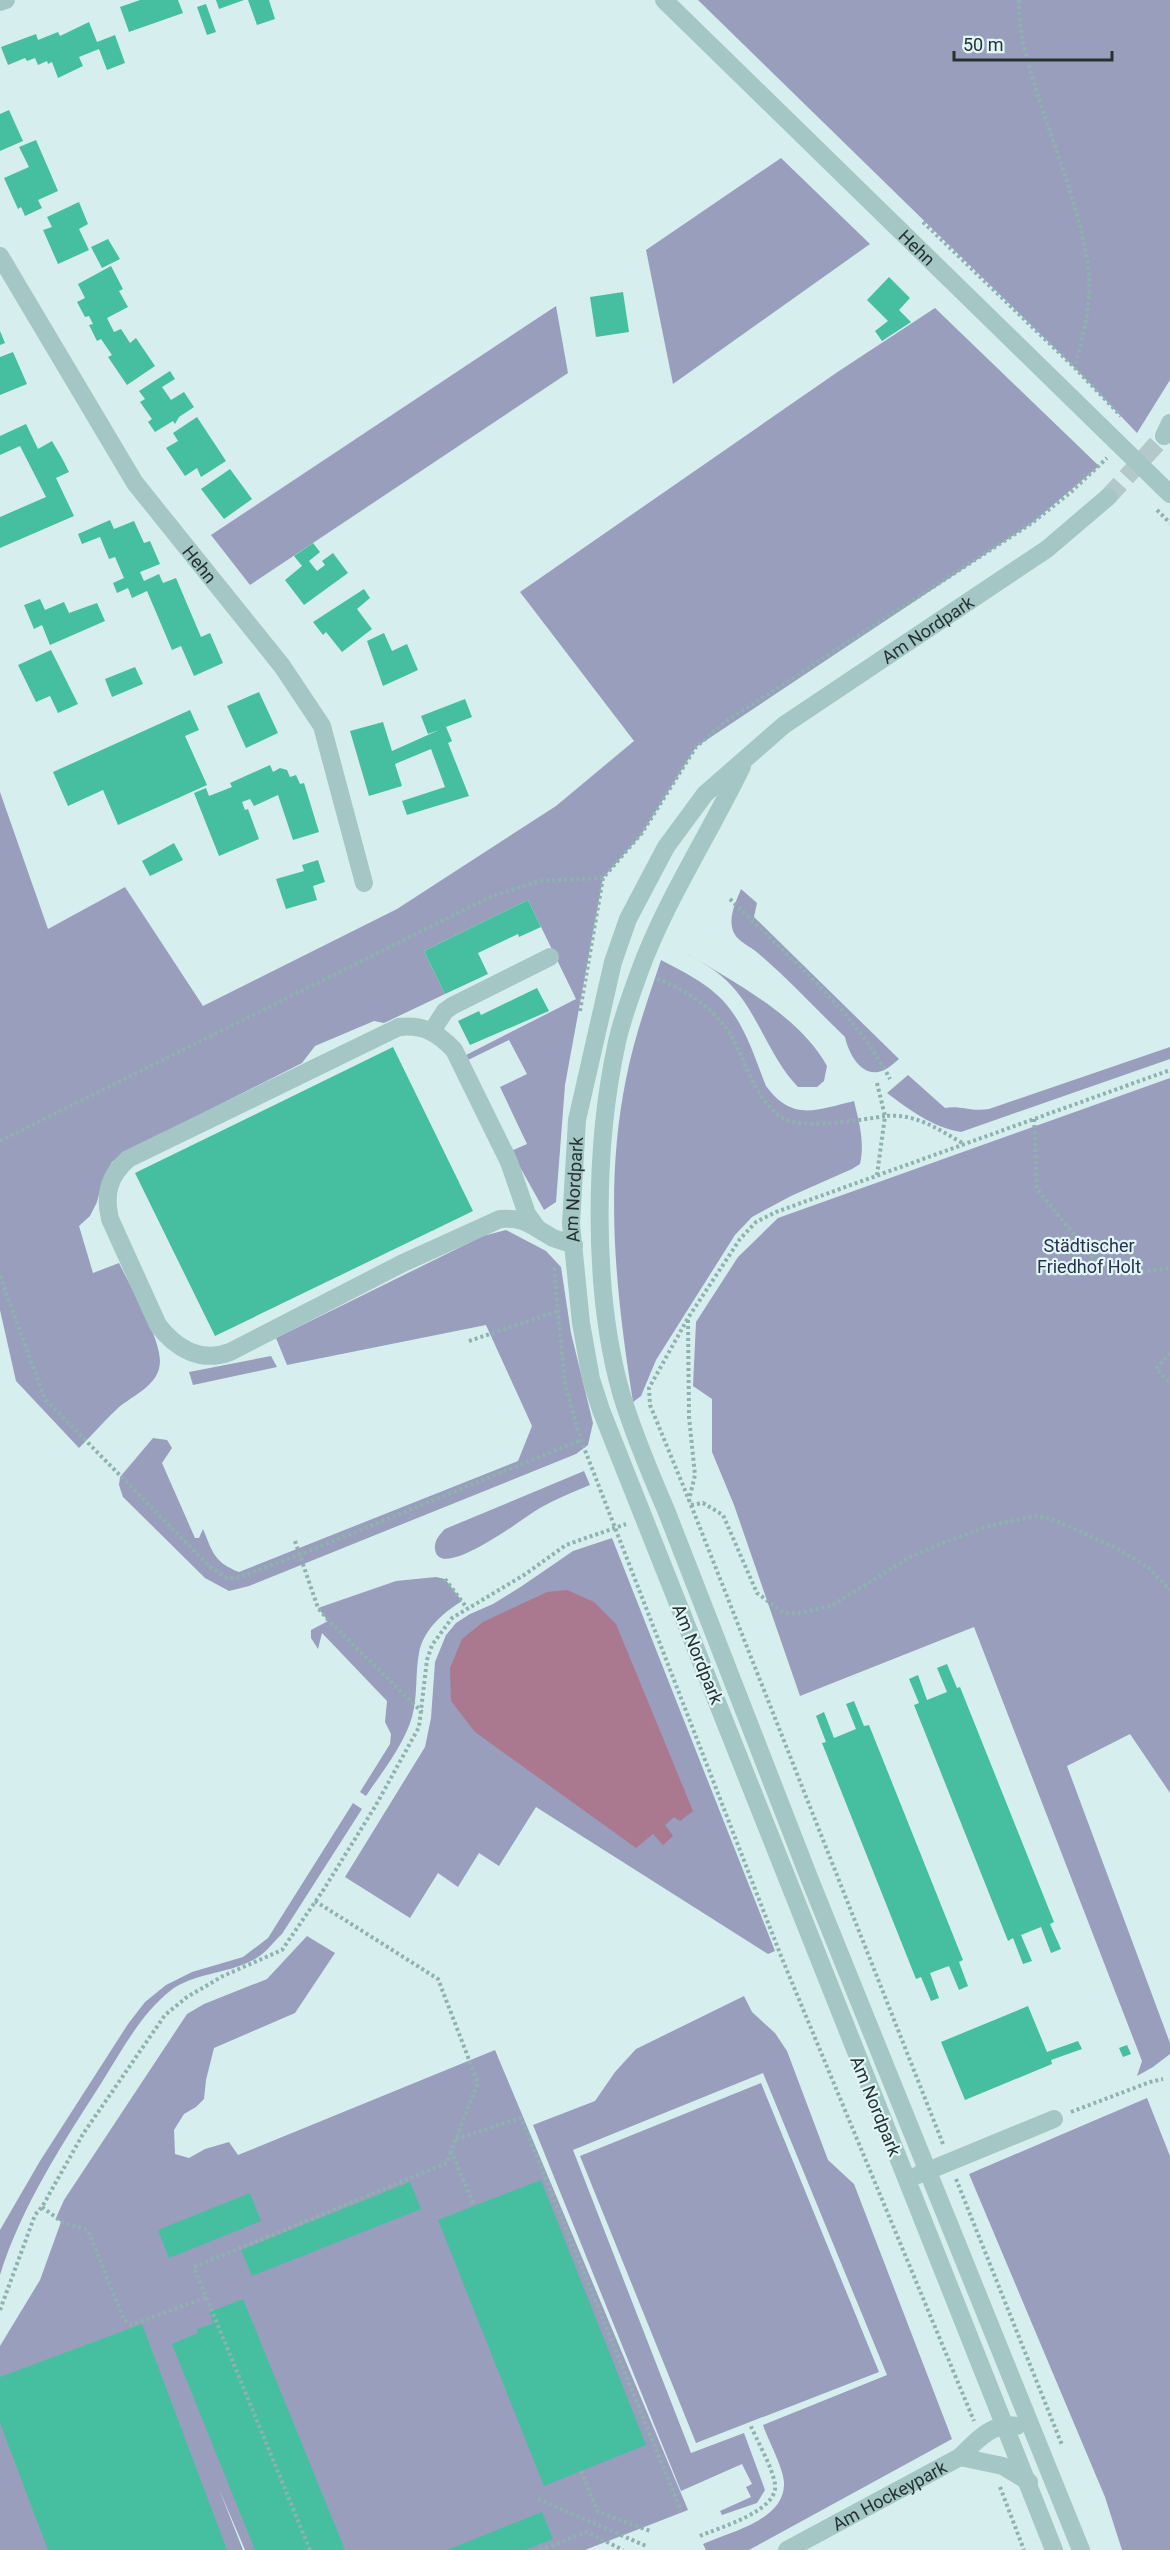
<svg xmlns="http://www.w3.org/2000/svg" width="1170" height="2550" viewBox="0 0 1170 2550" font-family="Roboto,sans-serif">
<rect width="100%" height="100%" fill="#d7eeef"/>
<g fill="#999ebd">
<polygon points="698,0 1170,0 1170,380 1137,433 1075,368"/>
<polygon points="781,158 870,244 673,384 646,250"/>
<polygon points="556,306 568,373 250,585 211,535"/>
<path d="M935,308L1099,466L1032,523L696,747L641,835L603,878L565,1085L556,1202L544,1210L511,1151L527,1144L500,1087L527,1074L509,1040L468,1060L466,1055L576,999L528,900L424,951L445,994L384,1023L374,1021L315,1046L302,1063L130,1150L112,1162L102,1182L97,1202L90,1216L79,1226L93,1273L119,1263C130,1286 160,1337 160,1361C160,1385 133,1395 118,1408C105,1420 92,1435 79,1448L16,1381L0,1310V792L48,929L125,887L203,1006L397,909L556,806L634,741L520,592L839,371Z"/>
<path d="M741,889L757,903L754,917L899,1059C893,1064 886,1071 878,1072C859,1075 848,1051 845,1037C816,1009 789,980 759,954C752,947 738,942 734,933C727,919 736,902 741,889Z"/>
<path d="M685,952C733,982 799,1015 827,1066L824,1081L817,1087H798C768,1056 758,1011 727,981C716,970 699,961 685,952Z"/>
<path d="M661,960C686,973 713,986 730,1009C747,1031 756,1061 766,1086C793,1122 816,1110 854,1101C859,1122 865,1142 860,1164L852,1169L791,1196L752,1217L735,1235L656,1360L641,1396L633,1402C616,1293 604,1188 626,1079C634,1038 648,999 661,960Z"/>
<path d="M1170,1047V1059L961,1132C934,1128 908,1109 887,1093L908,1075L945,1108C960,1105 971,1112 989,1109Z"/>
<polygon points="1170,1078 1170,1793 1130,1734 1067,1766 1170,2043 1170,2054 1153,2067 1137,2076 1142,2061 974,1627 800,1696 734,1505 712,1452 712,1399 693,1386 696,1322 738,1257 778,1218"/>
<path d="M506,1230L546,1251L561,1267L571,1333L593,1423L588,1445L576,1454L249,1586L229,1591L205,1578L123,1497L119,1485L120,1477L153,1438L167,1440L172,1448L162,1463L195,1538H199L203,1529C213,1553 214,1562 239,1572L518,1461L532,1426L486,1325L287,1365L276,1338L483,1236Z"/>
<polygon points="271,1356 277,1367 193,1385 189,1372"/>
<path d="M584,1471L590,1485C573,1492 556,1499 540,1508C527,1515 439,1584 435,1549C434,1541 439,1535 445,1529Z"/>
<polygon points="612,1538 775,1951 768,1954 536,1807 499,1866 479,1853 458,1887 438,1873 410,1918 345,1877 425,1747 431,1718 435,1662 446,1635 456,1623 470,1614 493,1604 522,1586 573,1551"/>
<path d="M436,1577L445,1579L462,1601C444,1612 423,1630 419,1653C415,1674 418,1695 412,1717C404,1745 382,1772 366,1796L360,1792L390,1744L391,1734L385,1722L387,1701L322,1633L318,1649L311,1638V1630L328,1621L318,1608L396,1581Z"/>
<path d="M353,1803L362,1809L282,1934C271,1944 265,1955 251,1961C226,1974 193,1973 170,1991C141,2014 122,2050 102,2082C63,2143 22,2205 0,2275V2230L40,2161L128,2024L145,2002L166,1985L192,1972L243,1957L268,1938Z"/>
<polygon points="307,1936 335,1953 295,2013 214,2048 206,2080 204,2099 196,2107 184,2114 174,2130 175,2154 189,2158 205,2149 229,2142 238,2155 495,2050 688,2510 585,2550 245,2550 219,2489 243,2550 0,2550 0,2346 40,2280 61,2222 56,2218 64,2200 187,2014 204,2004 267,1979"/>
<path d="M744,1996L752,2012L775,2033L787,2051L828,2160L854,2184L952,2439L749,2550H706L703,2544C730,2532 786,2520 784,2482C783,2467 768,2440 763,2425L887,2375L763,2073L573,2150L691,2453L744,2433L765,2490L757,2503L722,2515L720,2511L751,2497L746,2487L752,2484L742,2464L681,2491L533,2125L595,2101L615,2072L636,2049Z"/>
<polygon points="761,2083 879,2372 696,2443 580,2156"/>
<polygon points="1147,2098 1170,2156 1170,2550 1122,2550 1105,2497 969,2174"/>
</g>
<polygon fill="#aa788f" points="567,1590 594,1602 616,1624 693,1811 680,1821 674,1817 665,1825 673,1836 663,1845 653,1834 636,1848 475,1732 451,1701 450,1668 462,1639 483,1622 547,1592"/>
<g fill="#45bfa0">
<polygon points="140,0 178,0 183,13 129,32 120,7"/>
<polygon points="216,0 244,0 219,9"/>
<polygon points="248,0 269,0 275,19 257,25"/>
<polygon points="206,4 216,32 207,35 197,7"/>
<polygon points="89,22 97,42 115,35 125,63 107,70 99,49 79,57 83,66 58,78 52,62 48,64 47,61 38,65 35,58 27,61 25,58 8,65 1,47 36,34 38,40 58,32 60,36"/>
<polygon points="9,110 23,141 0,151 0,114"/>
<polygon points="36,140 58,191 38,200 42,208 25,216 21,207 18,209 4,178 29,167 19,147"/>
<polygon points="79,202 88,224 79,229 89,250 58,264 43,230 52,227 47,217"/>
<polygon points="108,239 120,259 102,268 91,247"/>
<polygon points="111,266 123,289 119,291 128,307 107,318 114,332 121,329 130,343 136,338 155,366 127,385 108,357 112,355 101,339 97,341 89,325 93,324 89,316 85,317 77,302 85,298 78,284"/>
<polygon points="889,277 910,298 899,310 911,322 882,341 875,331 888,321 867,300"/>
<polygon points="623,292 629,332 596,337 590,297"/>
<polygon points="0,331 5,343 0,345"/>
<polygon points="13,352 27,384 0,395 0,357"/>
<polygon points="170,371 175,379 162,387 171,400 184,392 194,407 179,417 175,424 173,421 155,432 148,422 152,419 140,402 145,399 139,391"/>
<polygon points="197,417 226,461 201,477 197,468 185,476 166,448 178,441 173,433"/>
<polygon points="26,424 38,449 52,441 63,460 69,472 56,478 74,516 0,548 0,517 46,497 20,446 0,455 0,436"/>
<polygon points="230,469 252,499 224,519 201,489"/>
<polygon points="110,520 114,529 134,521 144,543 150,541 160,564 140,572 144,581 159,574 163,583 176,578 201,637 210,633 223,663 194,676 181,646 172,650 147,591 132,598 128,588 117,593 113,583 124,578 115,557 109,559 100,537 82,544 78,534"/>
<polygon points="313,543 320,552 309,561 317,571 325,565 322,561 333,553 348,573 304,605 285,580 302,566 294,556"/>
<polygon points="364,589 370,598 357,609 372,629 342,652 326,632 323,635 313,622"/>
<polygon points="40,599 45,610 64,602 69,613 97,603 105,621 50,645 42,625 34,629 24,605"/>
<polygon points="384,633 392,651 407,644 418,670 383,686 367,641"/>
<polygon points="51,650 78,704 58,713 50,696 36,702 18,665"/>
<polygon points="135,667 143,684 112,697 105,679"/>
<polygon points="259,692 278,733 246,748 227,706"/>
<polygon points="465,699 472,717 446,727 452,741 448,743 469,796 407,815 402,801 445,787 431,749 395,764 402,786 369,796 350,731 383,722 392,751 439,730 428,734 421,716"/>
<polygon points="190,710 199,730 185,736 207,785 118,825 103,790 68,806 53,772"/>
<polygon points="270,765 273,772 280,768 287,770 290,777 296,775 300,784 304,783 319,832 293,840 278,795 254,806 250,799 242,802 245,810 248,809 259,839 219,856 194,793 206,788 209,796 232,787 230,783"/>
<polygon points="174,843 183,860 150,876 142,861"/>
<polygon points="318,860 325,882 313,886 317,900 286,909 276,879 304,871 302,865"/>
<polygon points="528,900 541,927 519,937 518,934 478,953 488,974 445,994 424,951"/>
<polygon points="537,988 549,1011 470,1045 458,1021 479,1011 481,1015"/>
<polygon points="393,1047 473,1211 215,1336 135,1173"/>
<polygon points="947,1664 957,1688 960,1687 1054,1922 1050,1924 1061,1949 1051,1953 1041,1927 1021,1935 1032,1961 1023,1964 1013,1938 1008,1941 914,1705 919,1703 909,1679 918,1675 927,1700 947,1692 937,1668"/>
<polygon points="854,1701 864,1726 869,1725 963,1960 959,1962 968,1986 959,1990 949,1966 930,1973 939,1998 931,2001 921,1977 916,1979 822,1743 826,1742 816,1716 824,1712 834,1738 856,1729 846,1704"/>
<polygon points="1028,2006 1047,2052 1078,2041 1082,2049 1051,2060 1052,2064 965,2100 941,2042"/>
<polygon points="1127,2045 1131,2054 1123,2057 1119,2048"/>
<polygon points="541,2180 646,2445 544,2486 438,2220"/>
<polygon points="410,2182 421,2209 252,2276 241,2250"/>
<polygon points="250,2193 261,2221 169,2258 158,2230"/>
<polygon points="243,2299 345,2550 255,2550 172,2344 198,2333 197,2329 213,2324 210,2312"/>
<polygon points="142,2324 227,2550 48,2550 0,2423 0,2377"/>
<polygon points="542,2512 553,2539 525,2550 447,2550"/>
</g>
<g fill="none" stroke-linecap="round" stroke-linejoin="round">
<polyline stroke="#b3c8c9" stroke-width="18" stroke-dasharray="18 9" stroke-linecap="butt" points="1108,497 1164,436"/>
<g stroke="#8fb1af" stroke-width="4" stroke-dasharray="3 3" stroke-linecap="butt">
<path d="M1019,0C1018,35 1030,69 1040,102C1058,158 1084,219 1089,277C1091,308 1082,338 1075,367"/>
<polyline points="923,222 1075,368 1121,416"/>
<polyline points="1157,510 1170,523"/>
<path d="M730,899C785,954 854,1010 890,1079"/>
<path d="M657,979C684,988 715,1009 730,1034C746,1060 759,1114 793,1122C815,1127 861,1120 885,1116L877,1175"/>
<polyline points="580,1011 603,878 642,833 696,747 725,722 1032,523 1071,492 1107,458"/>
<path d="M877,1083L885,1116C915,1113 938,1129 964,1144"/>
<polyline points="1034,1119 1037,1189 1093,1258 1116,1269 1130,1271 1141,1272 1170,1268"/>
<polyline points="0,1141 490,897 540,881 603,878"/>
<polyline points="554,1268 565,1385 581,1440 781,1956 974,2421"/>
<polyline points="0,1276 45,1399 210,1567 227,1578 237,1578 299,1555 581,1440"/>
<polyline points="688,1320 689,1417 695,1475 689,1500"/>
<polyline points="469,1341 558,1311"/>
<polyline points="1170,1353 1156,1369 1170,1383"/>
<polyline points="691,1505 703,1503 723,1515 757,1593 784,1613 799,1613 831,1606 912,1556 943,1543 989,1526 1036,1516 1050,1518 1118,1549 1149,1568 1170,1590"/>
<polyline points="295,1541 318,1608 329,1621 422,1712"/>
<polyline points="445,1579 467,1608"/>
<polyline points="315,1901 438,1979 478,2083 451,2151 474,2206"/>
<polyline points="1071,2112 1150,2082 1163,2079"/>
<polyline points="456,2139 521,2118 681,2511"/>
<polyline points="943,2144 689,1500 650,1405 649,1388 688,1318 740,1239 756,1222 776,1212 1170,1070"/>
<polyline points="956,2179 1062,2445"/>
<polyline points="42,2207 62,2222 88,2230 124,2320 131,2325 207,2297"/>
<polyline points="0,2310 35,2215 42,2207 83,2134 165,2015 187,1997 223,1976 282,1950 324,1889 376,1805 419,1727 427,1660 432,1645 452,1618 524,1575 566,1545 626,1524"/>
<polyline points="581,2471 598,2512 650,2531"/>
<polyline points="1000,2487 1024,2550"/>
<polyline points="538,2499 646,2546"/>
<path d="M700,2536C720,2527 779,2511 775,2484C772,2466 757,2441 750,2424"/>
<polyline points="310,2550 194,2267 447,2163 451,2151"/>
<polyline points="540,2550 587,2532 623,2550"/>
</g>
<g stroke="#a4c6c5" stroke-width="18">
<path id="s1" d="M664,0L1170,494"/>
<polyline points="0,2 6,0"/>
<path id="s2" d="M0,256L135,483L282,666L322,726L364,883"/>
<polyline points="1164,436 1170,423"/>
<path d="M742,766C709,835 665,901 639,973C631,995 622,1019 617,1042C594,1146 592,1294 622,1396C634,1435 650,1473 666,1510L810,1880L1081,2550"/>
<polyline points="432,1031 445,1011 452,1006 550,957"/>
<path d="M538,1229C524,1220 516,1218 500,1219L403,1263L230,1352C201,1363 176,1349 158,1325L110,1219C104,1194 109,1176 128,1159L399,1027C423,1024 438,1033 454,1050L509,1162L527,1214L538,1229L553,1238L574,1245"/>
<polyline points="918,2175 1054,2119"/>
<polyline points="960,2457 1003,2466 1029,2482"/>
<path id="s3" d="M787,2550L960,2457C975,2442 993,2421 1017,2426"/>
<path id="s4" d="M1054,2550L601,1410L591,1379L581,1323L571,1224L577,1120L613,962L628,919L666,847L705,794L784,725L1047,549L1108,497"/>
</g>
</g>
<g text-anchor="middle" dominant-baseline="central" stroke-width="4.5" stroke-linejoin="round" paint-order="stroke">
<g font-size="18" fill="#253230" stroke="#e3f6f7">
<text stroke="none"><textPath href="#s1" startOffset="354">Hehn</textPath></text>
<text stroke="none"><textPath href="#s2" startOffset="368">Hehn</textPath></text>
<text stroke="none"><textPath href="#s4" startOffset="2152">Am Nordpark</textPath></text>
<text stroke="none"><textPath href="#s4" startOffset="1450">Am Nordpark</textPath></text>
<text transform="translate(698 1654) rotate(68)">Am Nordpark</text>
<text transform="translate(876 2106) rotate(68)">Am Nordpark</text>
<text stroke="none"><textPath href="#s3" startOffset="116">Am Hockeypark</textPath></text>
</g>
<g font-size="18" fill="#2b2f4f" stroke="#e3f6f7">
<text x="1089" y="1245">Städtischer<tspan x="1089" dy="21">Friedhof Holt</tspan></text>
</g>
</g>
<path d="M954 51v9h158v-9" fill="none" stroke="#253230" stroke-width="3"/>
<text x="963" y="51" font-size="18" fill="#253230" stroke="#e3f6f7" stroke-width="4.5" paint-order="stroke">50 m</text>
</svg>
